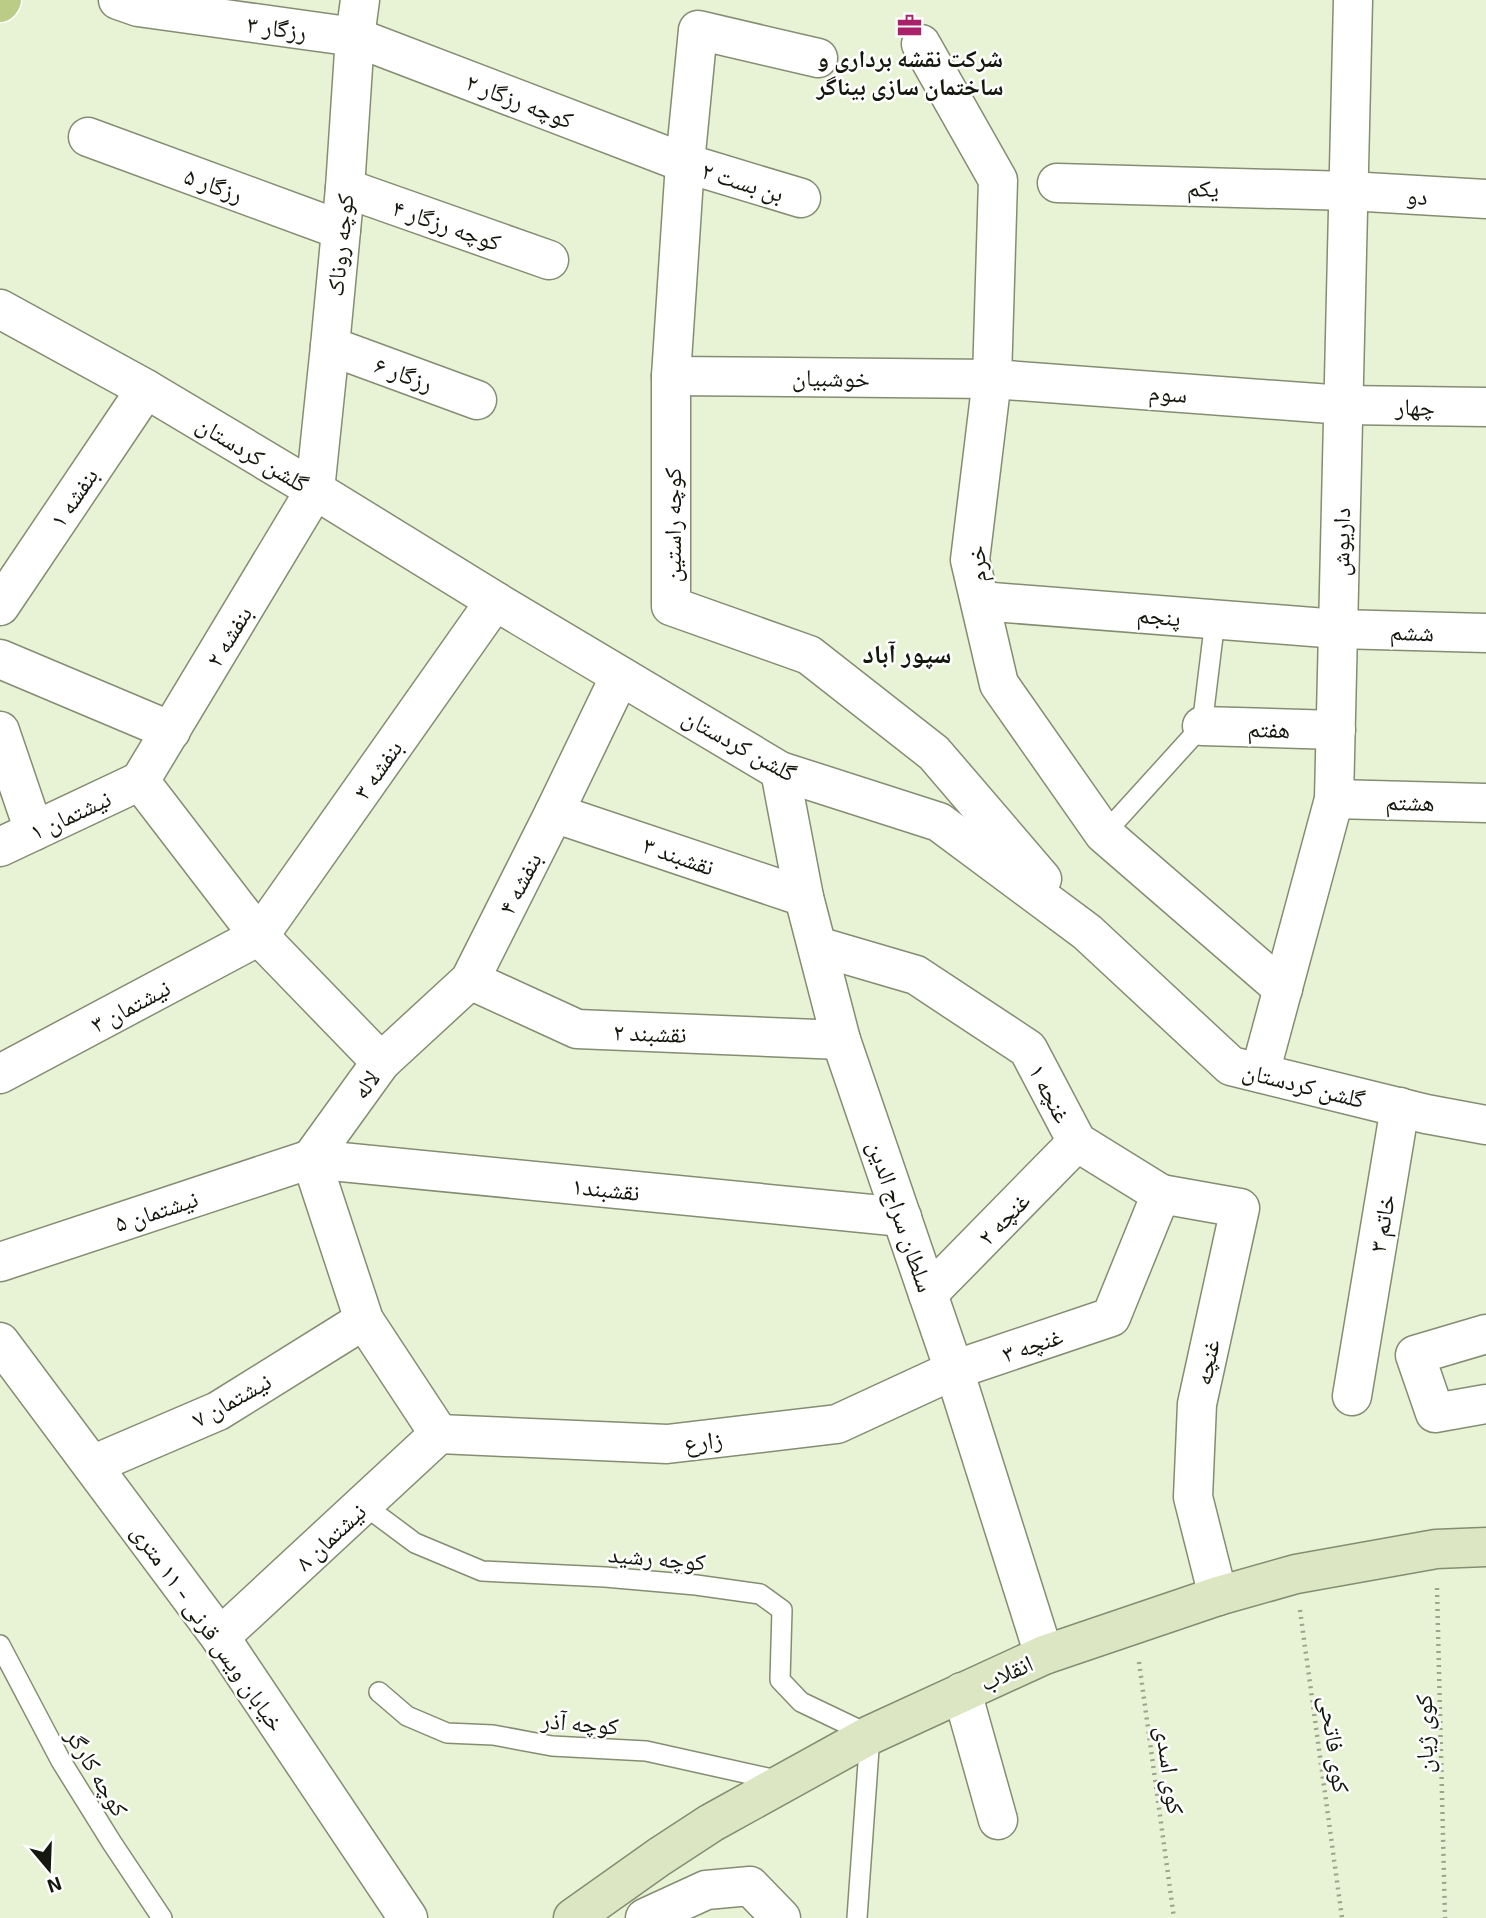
<svg xmlns="http://www.w3.org/2000/svg" width="1486" height="1918" viewBox="0 0 1486 1918" font-family="'Exo 2','Noto Naskh Arabic',sans-serif">
<rect width="100%" height="100%" fill="#e8f2d5"/>
<g fill="none" stroke-linecap="round" stroke-linejoin="round">
<defs>
<g id="service">
<polyline points="1104,834 1202,726 1215,620"/>
<polyline points="364,1505 415,1543 482,1571 605,1577 696,1585 760,1594 782,1610 780,1680 801,1702 870,1735 857,1918"/>
<polyline points="0,1645 61,1761 112,1843 162,1918"/>
<polyline points="379,1692 407,1716 447,1733 493,1735 552,1746 646,1751 781,1781"/>
</g>
<g id="minor">
<polyline points="118,0 138,7 355,37 685,163 801,198"/>
<polyline points="921,44 998,180 992,379 970,560 999,684 1104,834 1283,989"/>
<polyline points="818,58 698,30 685,163 671,376 671,606 809,655 934,753 1042,879"/>
<polyline points="88,137 341,230"/>
<polyline points="1057,183 1349,191 1486,199"/>
<polyline points="345,188 549,260"/>
<polyline points="0,309 146,389 315,490 495,601 780,771 939,822 1087,932 1231,1066 1426,1114 1486,1125"/>
<polyline points="330,346 477,400"/>
<polyline points="671,376 992,379 1344,405 1486,407"/>
<polyline points="980,601 1338,629 1486,633"/>
<polyline points="0,606 146,389"/>
<polyline points="0,659 171,731"/>
<polyline points="1202,726 1336,730"/>
<polyline points="0,731 34,831"/>
<polyline points="780,771 804,897 841,1040 954,1370 1044,1655"/>
<polyline points="140,781 315,490 330,346 345,188 355,37 360,0"/>
<polyline points="140,781 259,936 381,1062"/>
<polyline points="1334,799 1486,803"/>
<polyline points="554,813 804,897"/>
<polyline points="0,847 140,781"/>
<polyline points="470,980 577,1029 841,1040"/>
<polyline points="1260,1073 1334,799 1353,0"/>
<polyline points="0,1074 259,936 495,601"/>
<polyline points="1161,1194 1240,1208 1197,1404 1193,1497 1218,1596"/>
<polyline points="0,1262 311,1159 902,1217"/>
<polyline points="928,1294 1077,1142"/>
<polyline points="1486,1334 1415,1355 1435,1413 1486,1404"/>
<polyline points="1352,1396 1400,1107"/>
<polyline points="439,1434 667,1444 837,1424 954,1370 1111,1317 1161,1194 1077,1142 1028,1049 916,975 817,946"/>
<polyline points="439,1434 364,1320 311,1159 381,1062 470,980 554,813 620,676"/>
<polyline points="92,1465 218,1411 364,1320"/>
<polyline points="220,1637 439,1434"/>
<polyline points="962,1692 998,1820"/>
</g>
<g id="tertiary">
<polyline points="0,1342 220,1637 408,1918"/>
<polyline points="645,1918 706,1890 750,1886 781,1918"/>
</g>
<polyline id="secondary" points="573,1918 659,1857 711,1823 870,1735 1044,1655 1218,1596 1296,1574 1436,1549 1486,1547"/>
<polyline id="primary" points="0,3 2,0"/>
</defs>
<use href="#service" stroke="#848d72" stroke-width="22"/>
<use href="#minor" stroke="#848d72" stroke-width="41"/>
<use href="#tertiary" stroke="#848d72" stroke-width="41"/>
<use href="#secondary" stroke="#848d72" stroke-width="41"/>
<use href="#primary" stroke="#fff" stroke-width="41"/>
<g stroke="#9da48e" stroke-width="4.5" stroke-dasharray="2 5" stroke-linecap="butt">
<polyline points="1437,1588 1445,1918"/>
<polyline points="1300,1610 1342,1918"/>
<polyline points="1139,1662 1174,1918"/>
</g>
<use href="#service" stroke="#fff" stroke-width="19"/>
<use href="#minor" stroke="#fff" stroke-width="38"/>
<use href="#tertiary" stroke="#fff" stroke-width="38"/>
<use href="#secondary" stroke="#dde6c2" stroke-width="38"/>
<use href="#primary" stroke="#bbcc86" stroke-width="38"/>
</g>
<defs>
<symbol id="office-bare" viewBox="-9 -9 18 18"><path d="M-6-3h4V-5.5h4V-3h4V5H-6ZM-1-4.5V-3h2v-1.5ZM-6 0V1H6V0Z" fill="#a82169" stroke="#fff" stroke-width="2.5" paint-order="stroke"/></symbol>
</defs>
<g fill-rule="evenodd">
<use href="#office-bare" x="892" y="8" width="35" height="35"/>
</g>
<g text-anchor="middle" dominant-baseline="central" stroke-width="5" stroke-linejoin="round" paint-order="stroke">
<g font-size="24" fill="#14170d" stroke="#fff">
<text transform="translate(277 27) rotate(8)">رزگار ۳</text>
<text transform="translate(520 100) rotate(21)">کوچه رزگار ۲</text>
<text transform="translate(743 181) rotate(17)">بن بست ۲</text>
<text transform="translate(214 184) rotate(20)">رزگار ۵</text>
<text transform="translate(1203 187) rotate(2)">یکم</text>
<text transform="translate(1417 195) rotate(3)">دو</text>
<text transform="translate(447 224) rotate(19)">کوچه رزگار ۴</text>
<text transform="translate(339 245) rotate(-84)">کوچه روناک</text>
<text transform="translate(404 373) rotate(20)">رزگار ۶</text>
<text transform="translate(831 377) rotate(1)">خوشبیان</text>
<text transform="translate(1168 392) rotate(4)">سوم</text>
<text transform="translate(1415 406) rotate(1)">چهار</text>
<text transform="translate(253 453) rotate(31)">گلشن کردستان</text>
<text transform="translate(73 497) rotate(-56)">بنفشه ۱</text>
<text transform="translate(671 525) rotate(-90)">کوچه راستین</text>
<text transform="translate(1340 542) rotate(-89)">داریوش</text>
<text transform="translate(976 564) rotate(-94)">خرم</text>
<text transform="translate(1159 615) rotate(5)">پنجم</text>
<text transform="translate(1412 631) rotate(2)">ششم</text>
<text transform="translate(228 636) rotate(-59)">بنفشه ۲</text>
<text transform="translate(1269 728) rotate(2)">هفتم</text>
<text transform="translate(740 744) rotate(29)">گلشن کردستان</text>
<text transform="translate(377 769) rotate(-55)">بنفشه ۳</text>
<text transform="translate(1410 801) rotate(1)">هشتم</text>
<text transform="translate(70 814) rotate(-25)">نیشتمان ۱</text>
<text transform="translate(679 855) rotate(19)">نقشبند ۳</text>
<text transform="translate(519 883) rotate(-63)">بنفشه ۴</text>
<text transform="translate(130 1005) rotate(-28)">نیشتمان ۳</text>
<text transform="translate(650 1032) rotate(2)">نقشبند ۲</text>
<text transform="translate(365 1084) rotate(-54)">لاله</text>
<text transform="translate(1304 1084) rotate(14)">گلشن کردستان</text>
<text transform="translate(1051 1093) rotate(62)">غنچه ۱</text>
<text transform="translate(606 1188) rotate(6)">نقشبند۱</text>
<text transform="translate(156 1210) rotate(-18)">نیشتمان ۵</text>
<text transform="translate(902 1216) rotate(71)">سلطان سراج الدین</text>
<text transform="translate(1003 1218) rotate(-46)">غنچه ۲</text>
<text transform="translate(1381 1223) rotate(-80)">خاتم ۳</text>
<text transform="translate(1032 1344) rotate(-19)">غنچه ۳</text>
<text transform="translate(1206 1362) rotate(-78)">غنچه</text>
<text transform="translate(231 1399) rotate(-29)">نیشتمان ۷</text>
<text transform="translate(703 1440) rotate(-7)">زارع</text>
<text transform="translate(330 1536) rotate(-43)">نیشتمان ۸</text>
<text transform="translate(657 1557) rotate(5)">کوچه رشید</text>
<text transform="translate(209 1627) rotate(55)">خیابان ویس قرنی - ۱۱ متری</text>
<text transform="translate(1006 1672) rotate(-24)">انقلاب</text>
<text transform="translate(580 1722) rotate(5)">کوچه آذر</text>
<text transform="translate(1423 1734) rotate(-91)">کوی ژیان</text>
<text transform="translate(1336 1744) rotate(82)">کوی فاتحی</text>
<text transform="translate(1171 1770) rotate(82)">کوی اسدی</text>
<text transform="translate(98 1772) rotate(59)">کوچه کارگر</text>
</g>
<g font-size="24" font-weight="bold" fill="#14170d" stroke="#fff">
<text x="910" y="57">شرکت نقشه برداری و<tspan x="910" dy="28">ساختمان سازی بیناگر</tspan></text>
</g>
<g font-size="26" font-weight="bold" fill="#14170d" stroke="#fff">
<text x="907" y="652">سپور آباد</text>
</g>
</g>
<g transform="translate(49 1869) rotate(161)" stroke="#ffffff" stroke-width="5" paint-order="stroke">
<path d="M0-5L12 26L0 18L-12 26Z" fill="#14170d"/>
<text y="-10" font-size="19" font-weight="bold" text-anchor="middle" fill="#14170d">N</text>
</g>
</svg>
